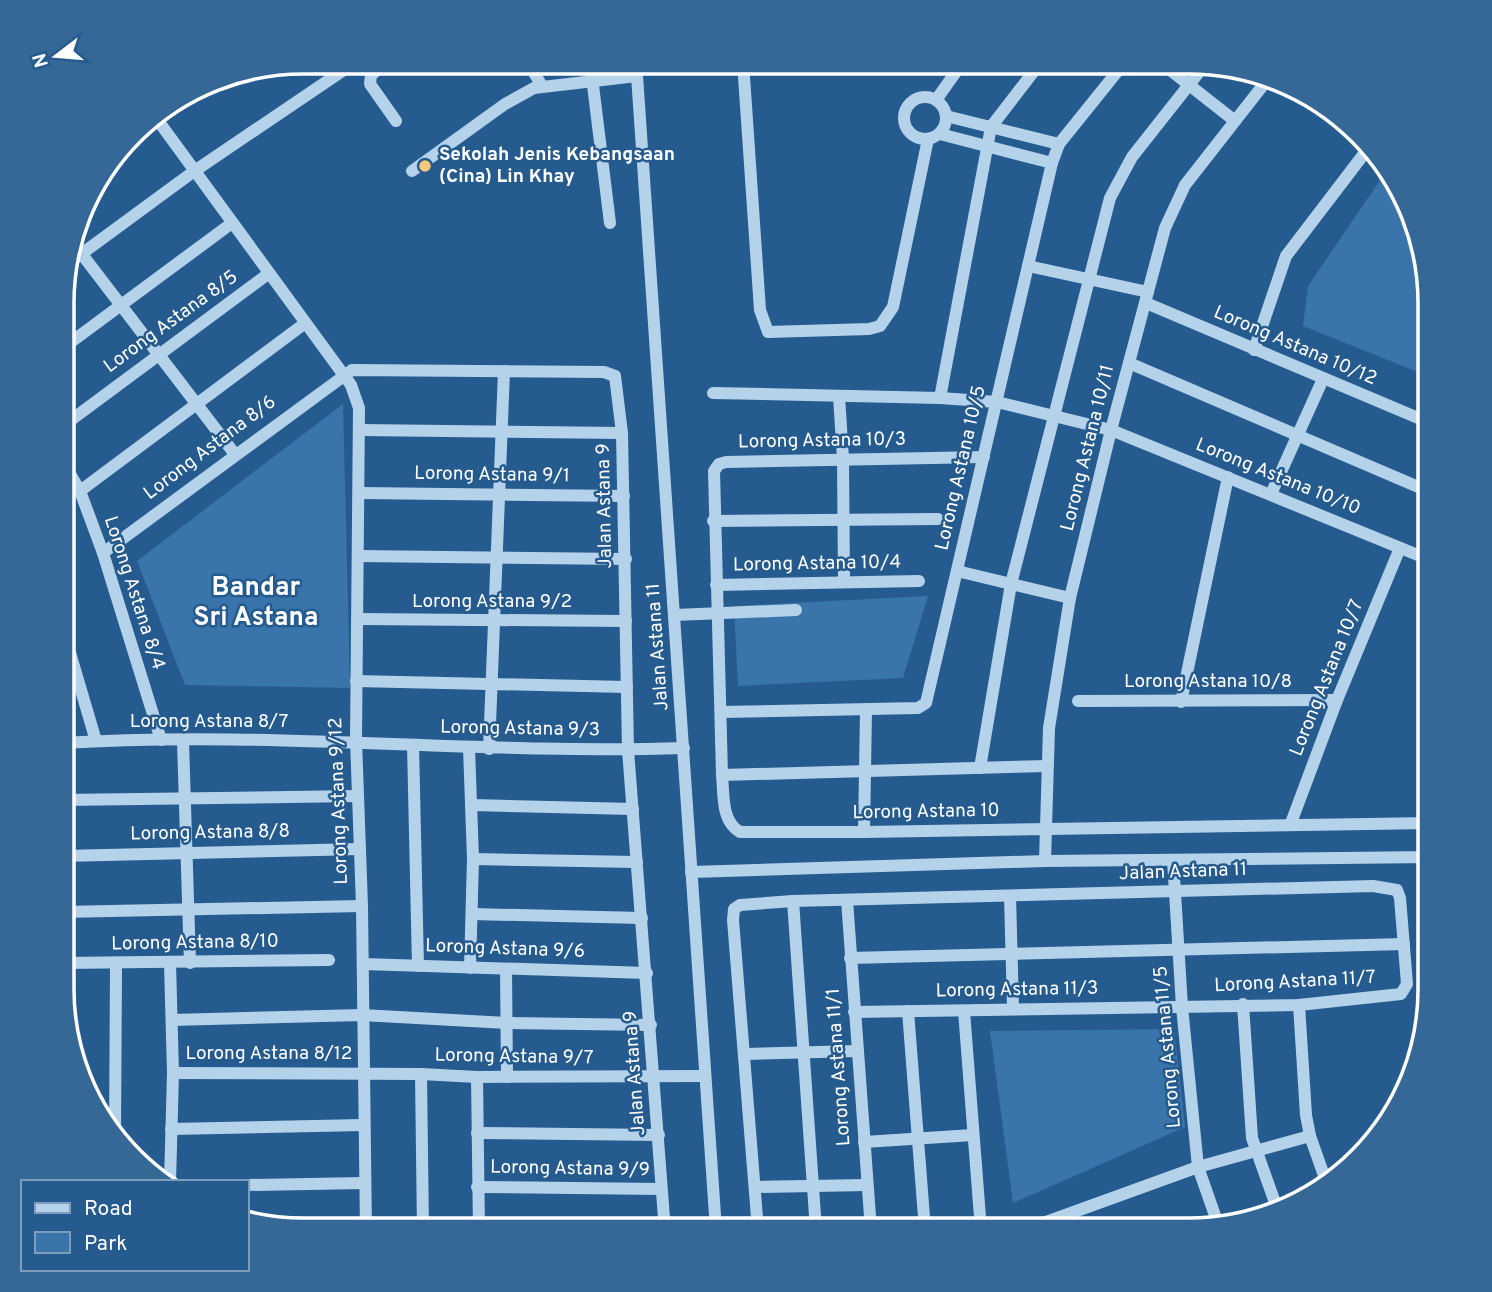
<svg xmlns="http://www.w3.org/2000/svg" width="1492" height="1292" viewBox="0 0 1492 1292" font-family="Overpass,sans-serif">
<rect width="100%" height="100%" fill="#255b8e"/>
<g fill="#3975ab">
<polygon points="1387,170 1406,196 1430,286 1430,377 1303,326 1308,286"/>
<polygon points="343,404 350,688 185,685 137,561"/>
<polygon points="928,596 903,678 738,686 734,606"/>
<polygon points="1174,1029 1185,1127 1013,1203 990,1031"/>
</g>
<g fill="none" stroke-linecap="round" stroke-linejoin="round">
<g stroke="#b5d2eb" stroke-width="12">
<polyline points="388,61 371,75 370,84 396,121"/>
<polyline points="527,61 542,86"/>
<polyline points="590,61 610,223"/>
<polyline points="636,61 716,1230"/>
<polyline points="743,62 760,310 768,332 869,329 880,326 893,307 928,139"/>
<polyline points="1160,62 1235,121"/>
<circle cx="925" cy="118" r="21"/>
<polyline points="936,100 963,62"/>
<polyline points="154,115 351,385 359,408 356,740 362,906 366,1231"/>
<polyline points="946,116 1059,144"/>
<polyline points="940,134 1052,163"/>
<polyline points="412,171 505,104 534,88 637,76"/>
<polyline points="81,253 234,453"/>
<polyline points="65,266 193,172 357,61"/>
<polyline points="1028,266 1148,292"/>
<polyline points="1146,303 1430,423"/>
<polyline points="63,348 232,223"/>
<polyline points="1254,350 1286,256 1370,146"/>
<polyline points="1129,363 1430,492"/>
<polyline points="713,393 940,398 991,127 1041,62"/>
<polyline points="839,396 843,459 844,580"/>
<polyline points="940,398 997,402 1111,430 1430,560"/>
<polyline points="63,426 268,274"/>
<polyline points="360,430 622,433"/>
<path d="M984,457L726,462L719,464L714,471L722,775C724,795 721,821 740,832H864L1431,823"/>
<polyline points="63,462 80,491 103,553 161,740"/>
<polyline points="80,491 304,324"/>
<polyline points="360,493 624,496"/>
<polyline points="1271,494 1323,379"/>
<polyline points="713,521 938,519"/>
<polyline points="103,553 352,370 604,372 615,376 622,433 628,750 665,1231"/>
<polyline points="359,556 626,559"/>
<polyline points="957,571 1070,598"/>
<polyline points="716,585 919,581"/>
<polyline points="675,615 796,610"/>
<polyline points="358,619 626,621"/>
<polyline points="63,629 96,741"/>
<polyline points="356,681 627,687"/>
<polyline points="1078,701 1337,700"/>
<polyline points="1181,702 1228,477"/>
<polyline points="721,712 918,708 926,703 1052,163 1059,144 1125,62"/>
<polyline points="183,742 190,963"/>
<path d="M62,743C270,730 477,755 684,748"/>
<polyline points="413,745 418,966"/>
<polyline points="469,748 473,859 470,968"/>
<polyline points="489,749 504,371"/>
<polyline points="980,768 1011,584 1110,198 1132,157 1207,62"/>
<polyline points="722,775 1047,766"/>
<polyline points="62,800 358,796"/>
<polyline points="471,805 633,809"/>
<polyline points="1291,823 1337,700 1400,548"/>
<polyline points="864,832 866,710"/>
<polyline points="62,856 360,849"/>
<polyline points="473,859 637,862"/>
<polyline points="1173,860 1182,1007 1198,1167 1219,1227"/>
<polyline points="1045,861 1049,728 1070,598 1111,430 1165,228 1185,185 1268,79"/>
<polyline points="691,872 1045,861 1431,857"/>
<polyline points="1010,896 1013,1008"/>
<polyline points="847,900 871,1230"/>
<polyline points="793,901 816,1230"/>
<polyline points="62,912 362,906"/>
<polyline points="472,914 642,918"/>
<polyline points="850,958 1404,944"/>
<polyline points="62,963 329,960"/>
<polyline points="363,964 647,973"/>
<polyline points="506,969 507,1077"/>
<polyline points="1243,1004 1252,1138 1278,1211"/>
<polyline points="1299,1005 1306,1115 1310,1136 1327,1184"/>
<polyline points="908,1011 925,1230"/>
<polyline points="964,1011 981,1230"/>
<polyline points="172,1020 362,1015 507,1023 651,1025"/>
<polyline points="746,1054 857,1051"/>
<polyline points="173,1073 421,1074 477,1077 704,1076"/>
<polyline points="421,1074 423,1231"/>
<polyline points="477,1077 479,1231"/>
<polyline points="171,1129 364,1125"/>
<polyline points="477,1133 659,1135"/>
<polyline points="115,1137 116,965"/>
<polyline points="864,1142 973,1135"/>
<polyline points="170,1182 173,1073 170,963"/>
<polyline points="247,1185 364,1183"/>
<polyline points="477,1187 661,1189"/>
<polyline points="755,1187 867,1185"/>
<polyline points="758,1230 733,920 734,909 740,905 793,901 1373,886 1397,890 1400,898 1407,984 1401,994 1299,1005 854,1012"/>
<polyline points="1024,1230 1198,1167 1310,1136"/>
<polyline points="1193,1230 1217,1222"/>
</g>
</g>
<circle fill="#f5c87a" stroke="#255b8e" stroke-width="2.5" cx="425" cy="166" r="7"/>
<g text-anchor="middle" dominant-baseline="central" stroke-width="5" stroke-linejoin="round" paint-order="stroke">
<g font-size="19" font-weight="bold" fill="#fff" stroke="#255b8e" text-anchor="start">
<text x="439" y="155">Sekolah Jenis Kebangsaan<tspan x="439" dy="22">(Cina) Lin Khay</tspan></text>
</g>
<g font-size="19" fill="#fff" stroke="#255b8e">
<text transform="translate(171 322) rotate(-36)">Lorong Astana 8/5</text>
<text transform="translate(1295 346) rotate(23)">Lorong Astana 10/12</text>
<text transform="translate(822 441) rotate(-1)">Lorong Astana 10/3</text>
<text transform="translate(210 448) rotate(-37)">Lorong Astana 8/6</text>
<text transform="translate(1088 448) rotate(-76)">Lorong Astana 10/11</text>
<text transform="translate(961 468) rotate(-77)">Lorong Astana 10/5</text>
<text transform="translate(492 475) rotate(1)">Lorong Astana 9/1</text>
<text transform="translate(1278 477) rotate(22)">Lorong Astana 10/10</text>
<text transform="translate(605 506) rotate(-91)">Jalan Astana 9</text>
<text transform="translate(817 564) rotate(-1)">Lorong Astana 10/4</text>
<text transform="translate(134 593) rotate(72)">Lorong Astana 8/4</text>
<text x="492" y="602">Lorong Astana 9/2</text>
<text transform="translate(658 647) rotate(-94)">Jalan Astana 11</text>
<text transform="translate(1327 678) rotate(-68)">Lorong Astana 10/7</text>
<text x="1208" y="682">Lorong Astana 10/8</text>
<text x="209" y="722">Lorong Astana 8/7</text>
<text transform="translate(520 729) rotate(1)">Lorong Astana 9/3</text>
<text transform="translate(339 801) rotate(-92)">Lorong Astana 9/12</text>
<text transform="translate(926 812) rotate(-1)">Lorong Astana 10</text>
<text transform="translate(210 833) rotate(-1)">Lorong Astana 8/8</text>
<text transform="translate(1183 872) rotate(-2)">Jalan Astana 11</text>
<text transform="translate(195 943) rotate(-1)">Lorong Astana 8/10</text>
<text transform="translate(505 949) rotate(2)">Lorong Astana 9/6</text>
<text transform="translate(1295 982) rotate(-3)">Lorong Astana 11/7</text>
<text transform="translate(1017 990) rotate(-1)">Lorong Astana 11/3</text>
<text transform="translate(1168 1047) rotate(-95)">Lorong Astana 11/5</text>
<text x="269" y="1054">Lorong Astana 8/12</text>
<text transform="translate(514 1057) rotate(1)">Lorong Astana 9/7</text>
<text transform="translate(839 1067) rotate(-94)">Lorong Astana 11/1</text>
<text transform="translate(635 1073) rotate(-94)">Jalan Astana 9</text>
<text transform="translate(570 1169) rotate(1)">Lorong Astana 9/9</text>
</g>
<g font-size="26" font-weight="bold" fill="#fff" stroke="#255b8e">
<text x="256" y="588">Bandar<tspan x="256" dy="30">Sri Astana</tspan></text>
</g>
</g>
<path d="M0 0H1492V1292H0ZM303 74H1189A229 229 0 0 1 1418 303V989A229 229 0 0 1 1189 1218H303A229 229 0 0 1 74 989V303A229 229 0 0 1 303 74Z" fill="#366897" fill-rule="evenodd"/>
<path fill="none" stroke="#fff" stroke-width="3.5" d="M303 74H1189A229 229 0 0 1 1418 303V989A229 229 0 0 1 1189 1218H303A229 229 0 0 1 74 989V303A229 229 0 0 1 303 74Z"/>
<rect x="21" y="1180" width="228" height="91" fill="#255b8e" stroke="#7c9dbb" stroke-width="2"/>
<rect x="35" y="1203" width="35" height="10" fill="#b5d2eb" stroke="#7c9dbb" stroke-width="2"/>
<text x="84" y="1215" font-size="21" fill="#ffffff">Road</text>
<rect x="35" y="1232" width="35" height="21" fill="#3975ab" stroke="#7c9dbb" stroke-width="2"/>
<text x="84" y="1250" font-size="21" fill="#ffffff">Park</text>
<g transform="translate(56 56) rotate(254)" stroke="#255b8e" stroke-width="5" paint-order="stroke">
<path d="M0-5L12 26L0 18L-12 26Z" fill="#ffffff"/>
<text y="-10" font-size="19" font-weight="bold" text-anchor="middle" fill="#ffffff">N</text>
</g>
</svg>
